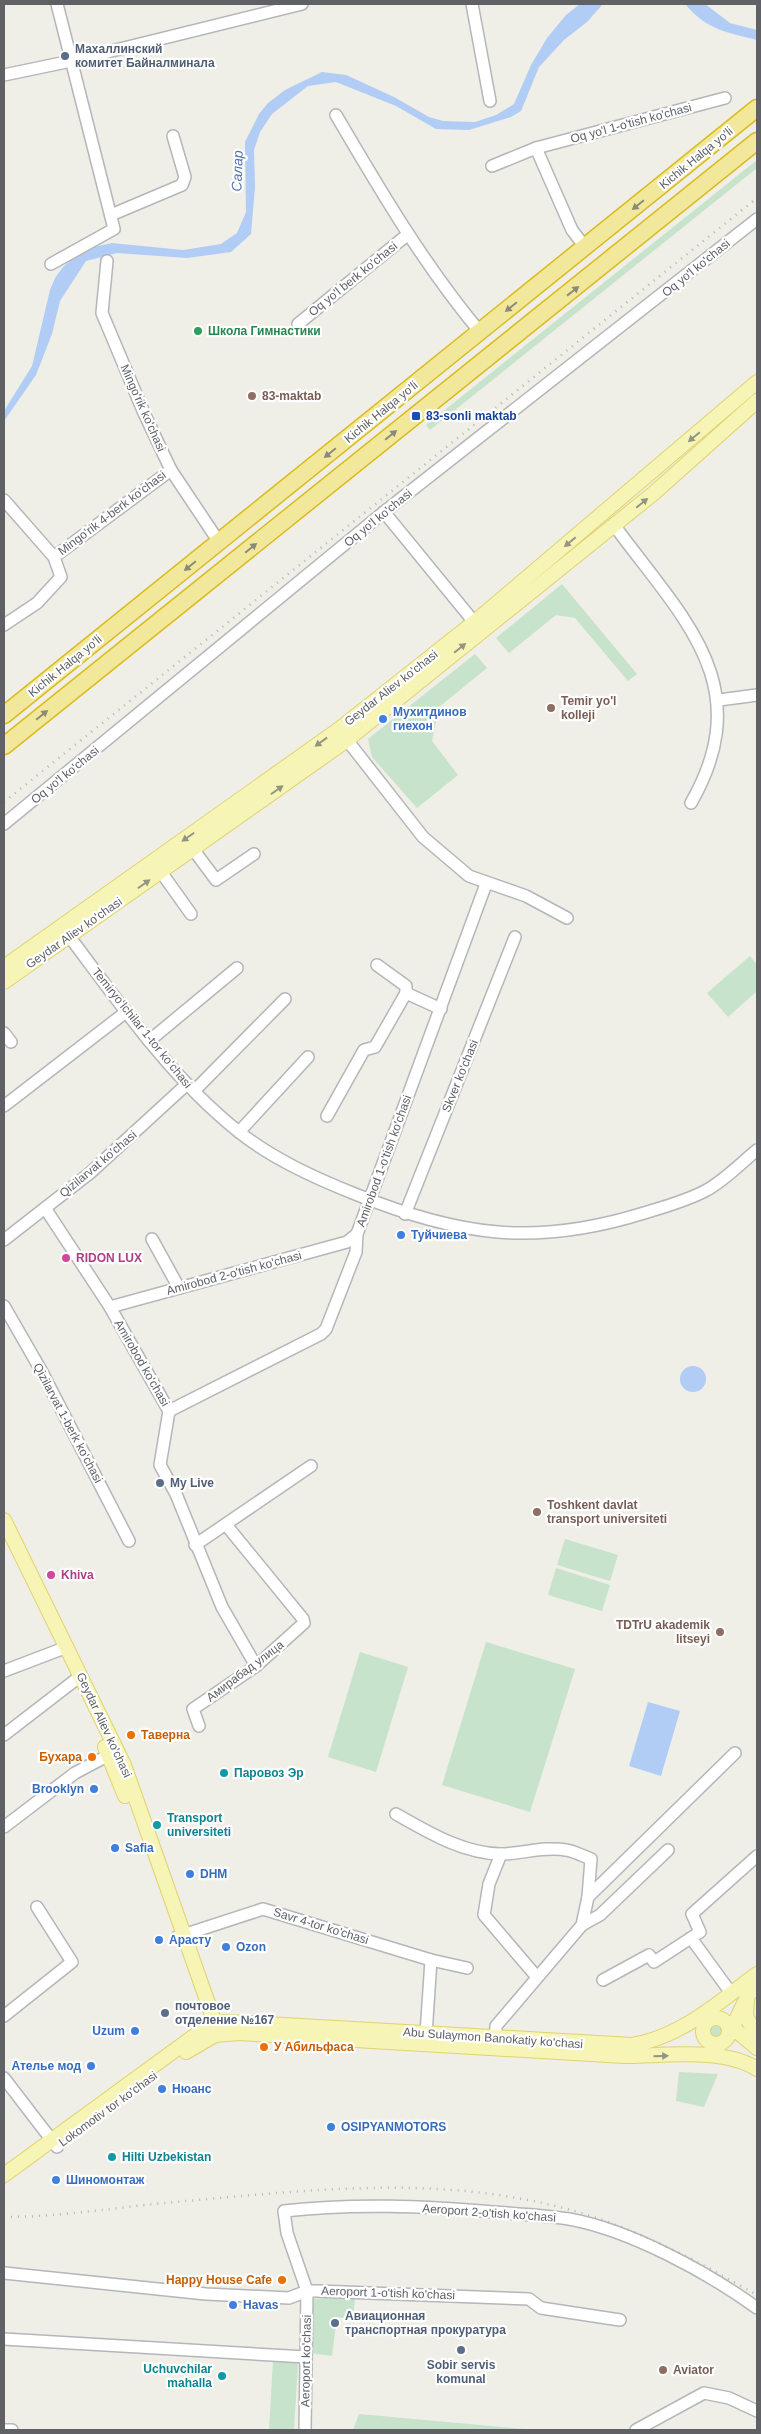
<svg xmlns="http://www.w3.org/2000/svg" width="761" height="2434" viewBox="0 0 761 2434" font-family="Arial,sans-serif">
<rect width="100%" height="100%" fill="#efeee7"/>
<g fill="#c7e3cb">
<polygon points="757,160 757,168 430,430 426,425"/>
<polygon points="562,584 637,674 628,681 575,618 556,615 509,653 496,638"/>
<polygon points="475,654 487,668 439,707 432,741 458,775 417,808 372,757 368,739"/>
<polygon points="750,956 757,965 757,991 728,1017 707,993"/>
<polygon points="565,1539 618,1555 610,1581 557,1565"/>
<polygon points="556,1568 610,1585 602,1611 548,1595"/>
<polygon points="486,1642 575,1669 530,1812 442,1785"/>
<polygon points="360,1652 408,1667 376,1772 328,1757"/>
<circle cx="715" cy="2031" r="7"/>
<polygon points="679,2072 718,2074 704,2107 676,2101"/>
<polygon points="355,2297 353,2319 337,2317 332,2356 310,2353 311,2299"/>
<polygon points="273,2361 298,2363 294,2430 269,2430"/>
<polygon points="359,2414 534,2430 353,2430"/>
</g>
<g fill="#b1cdf5">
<polygon points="580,4 603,4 587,22 564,40 539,67 521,111 511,117 469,130 436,129 396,106 336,82 308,86 272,114 260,132 254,150 255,187 251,234 231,252 187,258 117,253 86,261 60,301 52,334 36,375 4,421 4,411 32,366 50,290 55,278 63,267 85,249 112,243 183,250 221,244 237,233 246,212 245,142 259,114 268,103 285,90 322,72 346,75 394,97 429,117 443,121 475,122 496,115 514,104 531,65 547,38 566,15"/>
<path d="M685,4H705L730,23L757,30V40C726,32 707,30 685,4Z"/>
<circle cx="693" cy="1379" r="13"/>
<polygon points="648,1702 680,1711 661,1776 629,1766"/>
</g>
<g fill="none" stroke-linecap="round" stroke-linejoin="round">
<defs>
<g id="minor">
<polyline points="472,4 490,101"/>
<polyline points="4,75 71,61 302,4"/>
<path d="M336,115C380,190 424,265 480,332"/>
<polyline points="536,148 572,230 585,247"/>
<polyline points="492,166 536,148 725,98"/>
<polyline points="111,215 182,185 185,177 173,136"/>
<polyline points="107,261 102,313 144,413 171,470 219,542"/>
<polyline points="51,264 114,229 57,4"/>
<polyline points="298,324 407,235"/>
<polyline points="4,500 54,557 61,577 37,603 4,625"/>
<polyline points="384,512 474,622"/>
<path d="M614,525C682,618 759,684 691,803"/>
<polyline points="54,557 171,470"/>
<polyline points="719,700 757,695"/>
<polyline points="347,740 423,837 469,876 526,896 567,918"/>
<polyline points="4,824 384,512 757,219"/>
<polyline points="193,849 216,880 254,854"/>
<polyline points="161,872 191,914"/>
<path d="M69,936C121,1005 171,1078 239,1132C273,1159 315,1178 355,1194C459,1236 535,1247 644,1213C664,1207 686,1201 705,1191C724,1181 741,1163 757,1150"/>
<polyline points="377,965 406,986 406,993"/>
<polyline points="4,1033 11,1042"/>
<polyline points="149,1041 237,968"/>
<polyline points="194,1091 285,999"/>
<polyline points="4,1106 126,1012"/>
<polyline points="327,1116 364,1050 375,1047 406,993 441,1009"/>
<polyline points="239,1132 308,1057"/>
<polyline points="45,1208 110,1307 169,1411 160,1465 176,1494 222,1607 256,1666"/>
<polyline points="405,1214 515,937"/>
<polyline points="152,1239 179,1288"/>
<polyline points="4,1240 90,1173 187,1084"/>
<polyline points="4,1306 42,1372 129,1541"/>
<polyline points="110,1307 347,1242 357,1234"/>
<polyline points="169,1411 321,1334 326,1329 356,1252 357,1234 486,884"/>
<polyline points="195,1545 311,1466"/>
<polyline points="4,1671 67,1647"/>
<polyline points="199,1726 193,1709 256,1666 304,1623 303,1619 227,1526"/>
<polyline points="4,1735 74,1681"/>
<path d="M396,1814C428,1832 462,1853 500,1854C522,1854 544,1846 566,1850C574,1851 583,1856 591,1859L588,1897"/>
<polyline points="4,1827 75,1773 109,1755"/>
<polyline points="501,1854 489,1884 484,1915 536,1976"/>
<polyline points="582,1925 600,1915 668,1850"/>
<polyline points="177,1937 263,1909 431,1960 467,1968"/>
<polyline points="691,1938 731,1993"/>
<polyline points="603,1980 649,1955 654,1962 700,1932 692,1914 757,1856"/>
<polyline points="4,2016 72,1962 37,1907"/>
<polyline points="426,2034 431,1960"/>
<polyline points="495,2044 496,2026 582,1925 588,1897 735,1753"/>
<polyline points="4,2078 57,2147"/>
<polyline points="4,2273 206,2294 289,2298 307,2291 317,2291 529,2299 541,2308 620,2320"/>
<polyline points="4,2339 306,2357"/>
<polyline points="4,2430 12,2430"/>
<path d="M305,2430L307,2291L287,2233L284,2211C354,2203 423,2206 493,2212C518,2214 544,2215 569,2219C630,2230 707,2272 757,2308"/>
<polyline points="636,2430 704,2393 729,2398 757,2411"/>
</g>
<g id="major">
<polyline points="4,967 338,730 477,620 757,382"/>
<polyline points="4,982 347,740 654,493 757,401"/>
<polyline points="4,1520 124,1765 215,2023 215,2031"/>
<polyline points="105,1747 125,1796"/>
<polyline points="747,2001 746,2016 757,2037"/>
<circle cx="716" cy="2031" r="13"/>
<polyline points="727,2023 757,2048"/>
<polyline points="729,2035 748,1995 757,1986"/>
<path d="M186,2052L215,2035L238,2033L624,2056C664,2056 723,2047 757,2069"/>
<path d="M4,2175L208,2026L224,2022L250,2023L632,2045C681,2037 719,2002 757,1974"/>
</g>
<g id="highway">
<polyline points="4,715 757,108"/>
<polyline points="4,746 757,141"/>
</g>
</defs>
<use href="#minor" stroke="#b4b6ba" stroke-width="14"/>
<use href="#major" stroke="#e1d26e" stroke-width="16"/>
<use href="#highway" stroke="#dbbb1b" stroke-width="19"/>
<use href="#minor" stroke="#fff" stroke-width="11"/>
<use href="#major" stroke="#f6f5b5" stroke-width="14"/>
<use href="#highway" stroke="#f1e89c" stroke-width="16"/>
<g stroke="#b4b5b5" stroke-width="2.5" stroke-dasharray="1 6" stroke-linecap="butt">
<polyline points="4,802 757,198"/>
<path d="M4,2217C61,2217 118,2207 175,2202C301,2191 426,2175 551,2205C625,2222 692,2258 757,2295"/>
</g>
</g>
<defs><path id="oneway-solid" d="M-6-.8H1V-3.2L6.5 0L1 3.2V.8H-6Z" transform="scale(1.25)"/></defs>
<g fill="#8b8a76">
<use href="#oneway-solid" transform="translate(638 205) rotate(141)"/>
<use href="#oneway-solid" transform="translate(573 291) rotate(-38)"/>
<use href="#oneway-solid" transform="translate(511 307) rotate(141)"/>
<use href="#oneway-solid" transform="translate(391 435) rotate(-39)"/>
<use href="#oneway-solid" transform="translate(330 453) rotate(141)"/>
<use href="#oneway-solid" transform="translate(251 548) rotate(-39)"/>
<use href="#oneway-solid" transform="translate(190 566) rotate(141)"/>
<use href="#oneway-solid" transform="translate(42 715) rotate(-39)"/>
</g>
<g fill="#949581">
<use href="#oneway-solid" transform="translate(694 437) rotate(140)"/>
<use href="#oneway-solid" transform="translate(642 503) rotate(-39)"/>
<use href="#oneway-solid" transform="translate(570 542) rotate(140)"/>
<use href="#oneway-solid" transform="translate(460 648) rotate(-39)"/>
<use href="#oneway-solid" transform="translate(321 742) rotate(144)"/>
<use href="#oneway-solid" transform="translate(277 790) rotate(-35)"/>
<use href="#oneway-solid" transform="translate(188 837) rotate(145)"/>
<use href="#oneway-solid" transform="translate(144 884) rotate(-35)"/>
<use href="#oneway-solid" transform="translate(661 2056) rotate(-1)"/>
</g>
<g fill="#5c6f8a" stroke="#fff" stroke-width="2">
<circle cx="65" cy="56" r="5"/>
<circle cx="160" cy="1483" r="5"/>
<circle cx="165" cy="2013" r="5"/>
<circle cx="335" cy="2323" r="5"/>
<circle cx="461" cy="2350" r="5"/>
</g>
<circle fill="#2e9e5b" stroke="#fff" stroke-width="2" cx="198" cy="331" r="5"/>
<g fill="#8d6e63" stroke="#fff" stroke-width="2">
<circle cx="252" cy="396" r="5"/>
<circle cx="551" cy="708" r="5"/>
<circle cx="537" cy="1512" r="5"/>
<circle cx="720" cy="1632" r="5"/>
<circle cx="663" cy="2370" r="5"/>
</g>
<rect fill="#1a4fb4" stroke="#fff" stroke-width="2" x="411" y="411" width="10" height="10" rx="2.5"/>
<g fill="#3f7fe0" stroke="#fff" stroke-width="2">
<circle cx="383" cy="719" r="5"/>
<circle cx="401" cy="1235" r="5"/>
<circle cx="94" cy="1789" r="5"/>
<circle cx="115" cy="1848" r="5"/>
<circle cx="190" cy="1874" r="5"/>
<circle cx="159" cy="1940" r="5"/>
<circle cx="226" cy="1947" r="5"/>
<circle cx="135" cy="2031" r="5"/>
<circle cx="91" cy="2066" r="5"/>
<circle cx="162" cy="2089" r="5"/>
<circle cx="331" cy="2127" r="5"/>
<circle cx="56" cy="2180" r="5"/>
<circle cx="233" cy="2305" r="5"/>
</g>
<g fill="#d1479c" stroke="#fff" stroke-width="2">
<circle cx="66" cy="1258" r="5"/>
<circle cx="51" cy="1575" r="5"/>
</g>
<g fill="#e8710a" stroke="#fff" stroke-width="2">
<circle cx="131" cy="1735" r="5"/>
<circle cx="92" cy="1757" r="5"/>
<circle cx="264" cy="2047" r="5"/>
<circle cx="282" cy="2280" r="5"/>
</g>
<g fill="#0f9aa8" stroke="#fff" stroke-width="2">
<circle cx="224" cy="1773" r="5"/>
<circle cx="157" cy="1825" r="5"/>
<circle cx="112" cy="2157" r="5"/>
<circle cx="222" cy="2376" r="5"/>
</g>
<g text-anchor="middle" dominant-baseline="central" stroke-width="4.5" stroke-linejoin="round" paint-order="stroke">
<g font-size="12" font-weight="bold" fill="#4e5e75" stroke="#fff" text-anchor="start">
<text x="75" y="49">Махаллинский<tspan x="75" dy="14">комитет Байналминала</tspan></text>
<text x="170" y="1483">My Live</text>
<text x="175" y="2006">почтовое<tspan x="175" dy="14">отделение №167</tspan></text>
<text x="345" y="2316">Авиационная<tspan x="345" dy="14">транспортная прокуратура</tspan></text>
<text x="461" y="2365" text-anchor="middle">Sobir servis<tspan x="461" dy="14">komunal</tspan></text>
</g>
<g font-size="12" fill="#5f6165" stroke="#fff">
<text transform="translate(631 123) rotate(-15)">Oq yo'l 1-o'tish ko'chasi</text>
<text transform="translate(696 158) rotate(-39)">Kichik Halqa yo'li</text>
<text transform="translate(696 268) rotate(-39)">Oq yo'l ko'chasi</text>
<text transform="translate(353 279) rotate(-39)">Oq yo'l berk ko'chasi</text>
<text transform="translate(143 408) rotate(66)">Mingo'rik ko'chasi</text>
<text transform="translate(381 412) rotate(-39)">Kichik Halqa yo'li</text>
<text transform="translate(112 513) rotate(-37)">Mingo'rik 4-berk ko'chasi</text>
<text transform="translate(378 518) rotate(-39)">Oq yo'l ko'chasi</text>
<text transform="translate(65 666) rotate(-39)">Kichik Halqa yo'li</text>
<text transform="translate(391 688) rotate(-38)">Geydar Aliev ko'chasi</text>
<text transform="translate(65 775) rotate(-39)">Oq yo'l ko'chasi</text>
<text transform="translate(74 933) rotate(-35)">Geydar Aliev ko'chasi</text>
<text transform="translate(142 1028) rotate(51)">Temiryo‘lchilar 1-tor koʻchasi</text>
<text transform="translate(460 1076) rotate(-68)">Skver ko'chasi</text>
<text transform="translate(384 1161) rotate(-70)">Amirobod 1-o'tish ko'chasi</text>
<text transform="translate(98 1164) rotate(-40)">Qizilarvat ko'chasi</text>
<text transform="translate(234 1273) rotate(-15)">Amirobod 2-o'tish ko'chasi</text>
<text transform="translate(142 1363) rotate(60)">Amirobod ko'chasi</text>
<text transform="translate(68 1423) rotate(62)">Qizilarvat 1-berk ko'chasi</text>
<text transform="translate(245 1671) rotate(-37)">Амирабад улица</text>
<text transform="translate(104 1725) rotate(65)">Geydar Aliev ko'chasi</text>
<text transform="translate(321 1926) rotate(17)">Savr 4-tor ko'chasi</text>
<text transform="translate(493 2038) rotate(4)">Abu Sulaymon Banokatiy ko'chasi</text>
<text transform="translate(108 2109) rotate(-36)">Lokomotiv tor ko'chasi</text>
<text transform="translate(489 2213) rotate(4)">Aeroport 2-o'tish ko'chasi</text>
<text transform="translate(388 2293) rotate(2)">Aeroport 1-o'tish ko'chasi</text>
<text transform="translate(306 2361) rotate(-89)">Aeroport ko'chasi</text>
</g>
<g font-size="12" font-weight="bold" fill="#27864d" stroke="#fff" text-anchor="start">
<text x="208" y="331">Школа Гимнастики</text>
</g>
<g font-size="12" font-weight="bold" fill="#785e54" stroke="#fff" text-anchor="start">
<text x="262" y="396">83-maktab</text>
<text x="561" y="701">Temir yo'l<tspan x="561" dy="14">kolleji</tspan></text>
<text x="547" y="1505">Toshkent davlat<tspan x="547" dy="14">transport universiteti</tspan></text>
<text x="710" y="1625" text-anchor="end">TDTrU akademik<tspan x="710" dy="14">litseyi</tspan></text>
<text x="673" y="2370">Aviator</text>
</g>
<g font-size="12" font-weight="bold" fill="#164399" stroke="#fff" text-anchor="start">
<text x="426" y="416">83-sonli maktab</text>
</g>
<g font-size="12" font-weight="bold" fill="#366cbe" stroke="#fff" text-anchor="start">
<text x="393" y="712">Мухитдинов<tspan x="393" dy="14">гиехон</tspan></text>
<text x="411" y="1235">Туйчиева</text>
<text x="84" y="1789" text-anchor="end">Brooklyn</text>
<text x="125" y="1848">Safia</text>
<text x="200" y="1874">DHM</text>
<text x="169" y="1940">Арасту</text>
<text x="236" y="1947">Ozon</text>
<text x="125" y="2031" text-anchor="end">Uzum</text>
<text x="81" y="2066" text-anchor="end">Ателье мод</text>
<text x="172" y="2089">Нюанс</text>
<text x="341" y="2127">OSIPYANMOTORS</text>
<text x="66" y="2180">Шиномонтаж</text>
<text x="243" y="2305">Havas</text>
</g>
<g font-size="12" font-weight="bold" fill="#b23c85" stroke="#fff" text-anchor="start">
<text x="76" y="1258">RIDON LUX</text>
<text x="61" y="1575">Khiva</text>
</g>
<g font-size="12" font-weight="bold" fill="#c56008" stroke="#fff" text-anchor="start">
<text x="141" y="1735">Таверна</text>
<text x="82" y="1757" text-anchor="end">Бухара</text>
<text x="274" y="2047">У Абильфаса</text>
<text x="272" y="2280" text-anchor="end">Happy House Cafe</text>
</g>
<g font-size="12" font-weight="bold" fill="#0d838f" stroke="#fff" text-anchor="start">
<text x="234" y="1773">Паровоз Эр</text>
<text x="167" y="1818">Transport<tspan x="167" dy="14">universiteti</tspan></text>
<text x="122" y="2157">Hilti Uzbekistan</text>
<text x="212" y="2369" text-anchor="end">Uchuvchilar<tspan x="212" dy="14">mahalla</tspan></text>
</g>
<g font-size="14" font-style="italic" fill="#5372ae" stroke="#fff">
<text transform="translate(237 171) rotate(-88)">Салар</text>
</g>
</g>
<rect width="761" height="2434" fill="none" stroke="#5f6165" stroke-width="10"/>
</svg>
